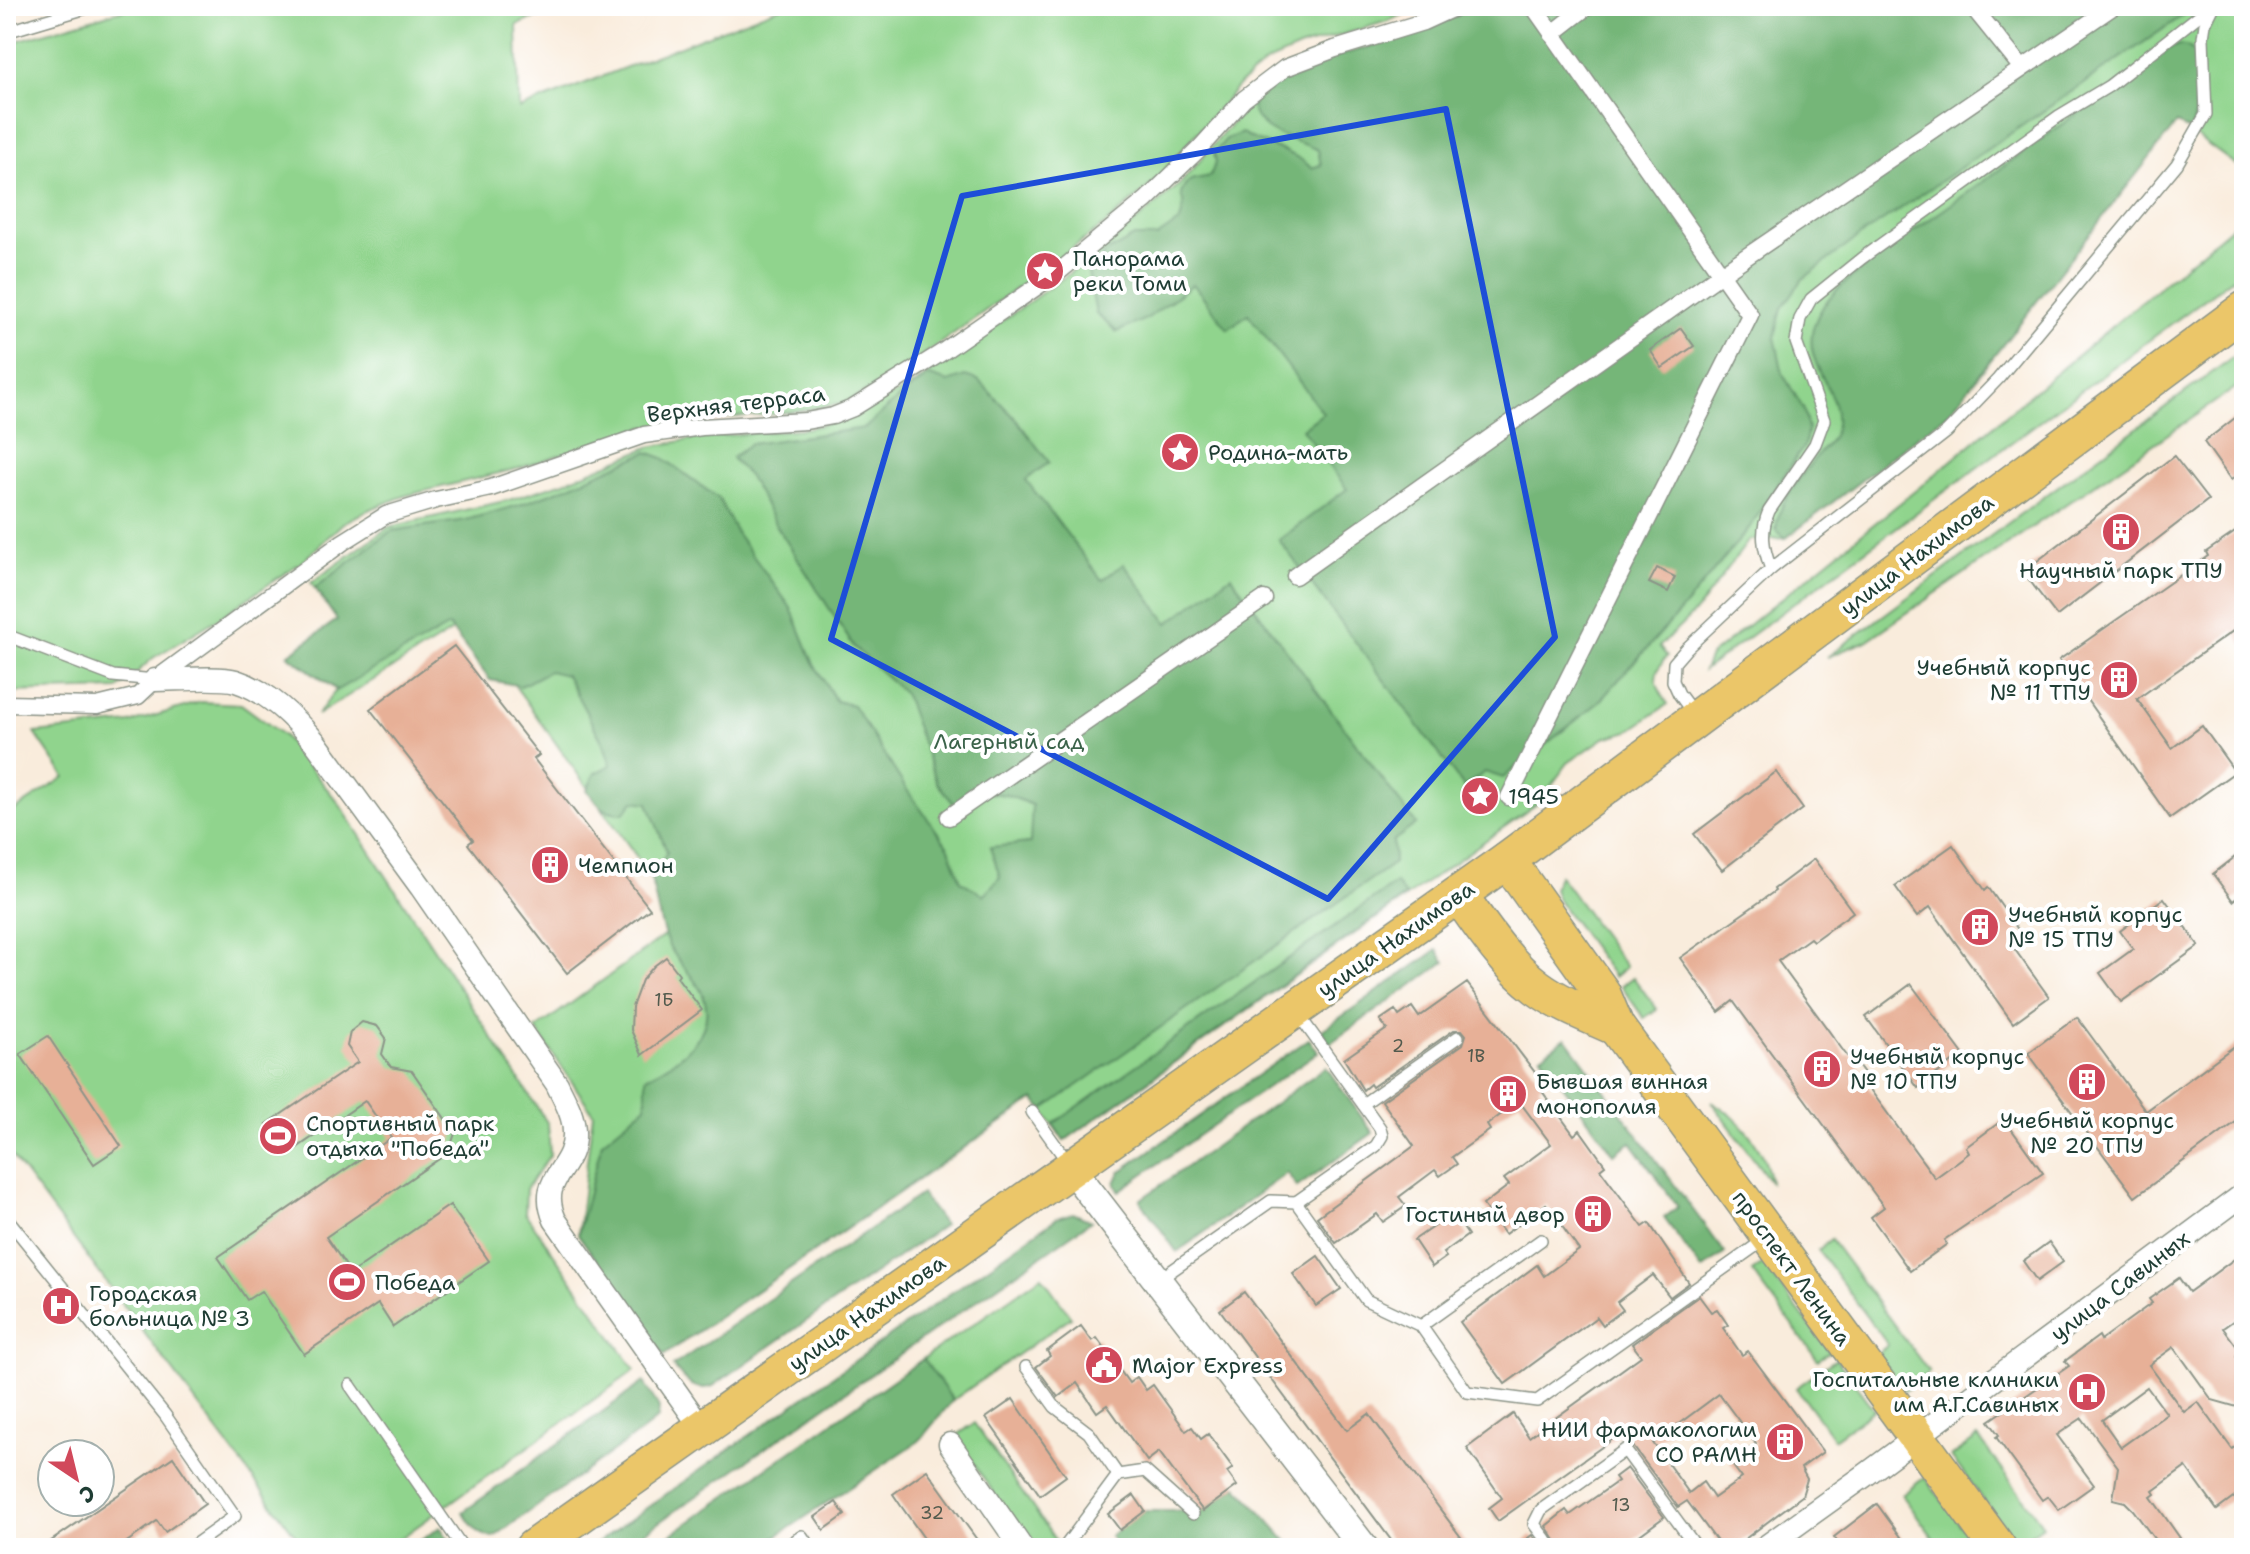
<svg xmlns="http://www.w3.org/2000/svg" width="2250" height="1554" viewBox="0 0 2250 1554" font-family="'Shantell Sans',sans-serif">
<rect width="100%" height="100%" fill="#fff"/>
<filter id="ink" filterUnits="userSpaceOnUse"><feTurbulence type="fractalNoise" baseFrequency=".0125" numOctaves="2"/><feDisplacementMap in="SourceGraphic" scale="16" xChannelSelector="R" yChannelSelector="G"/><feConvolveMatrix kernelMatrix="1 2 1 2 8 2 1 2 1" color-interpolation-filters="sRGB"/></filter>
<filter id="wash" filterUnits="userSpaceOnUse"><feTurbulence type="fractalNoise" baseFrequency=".006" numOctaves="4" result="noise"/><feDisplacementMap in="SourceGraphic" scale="32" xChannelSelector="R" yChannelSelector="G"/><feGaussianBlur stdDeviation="1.8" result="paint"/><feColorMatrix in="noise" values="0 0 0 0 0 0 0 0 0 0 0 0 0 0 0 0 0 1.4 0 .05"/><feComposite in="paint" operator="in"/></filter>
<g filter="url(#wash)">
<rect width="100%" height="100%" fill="#f9ecdc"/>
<g fill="#90d48d" stroke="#588860" stroke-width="2">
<polygon points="136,6 539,6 542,15 517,25 519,109 783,6 1425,6 1388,21 1304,46 1267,62 1241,83 1152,184 1106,224 932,349 868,391 842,404 775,414 686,421 640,428 520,468 404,496 368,510 343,523 303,561 216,620 153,658 118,689 6,692 6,44"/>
<path d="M1474,6H2244V171L2177,122L1949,413L1786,538L1749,540L1697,610L1659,647L1667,656C1650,676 1655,684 1668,704L1629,731L1604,738L1568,763L1538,803L1064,1141L1035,1099L664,1355L578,1234L593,1113L536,1029L683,922L469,621L317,715L336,690L288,655L337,620L311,583L389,527L509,500L564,482L649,447L699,438L808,428L854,417L915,383L1105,248L1180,184L1251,101L1310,64L1382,43L1456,16Z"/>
<polygon points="2244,216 2244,270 1704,670 1710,656 1921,486"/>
<polygon points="2244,349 2244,382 1866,641 1827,657"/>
<polygon points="201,702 241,704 283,735 338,802 548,1124 550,1155 526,1189 525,1213 635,1370 387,1548 305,1548 6,1148 6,816 65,777 35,733 130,723"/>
<polygon points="1559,875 1626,967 1614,977 1558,900 1554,889"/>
<polygon points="1633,977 1657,1009 1644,1018 1621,986"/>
<path d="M1711,1101C1738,1116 1767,1149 1770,1181Z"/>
<polygon points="1831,1240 1929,1372 1904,1391 1877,1354 1888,1345 1818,1250"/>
<polygon points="1763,1264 1830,1352 1818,1360 1752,1272"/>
<polygon points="1042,1276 1071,1317 953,1400 923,1359"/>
<polygon points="1836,1359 1874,1410 1834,1439 1796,1388"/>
<polygon points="974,1423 1056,1541 1046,1548 1032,1548 955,1437"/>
<polygon points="1978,1437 2043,1525 2024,1539 2012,1537 1951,1457"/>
<polygon points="1925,1477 1977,1548 1941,1548 1902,1495"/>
</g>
<g fill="#74b678" stroke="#4a7a56" stroke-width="2">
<path d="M1474,6H2197L1856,239L1803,279L1782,308L1775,337L1783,374L1804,410L1808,430L1804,446L1750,527L1684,607L1598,703L1503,778L1485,772L1464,787L1279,540L1347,489L1302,429L1323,413L1248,314L1228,329L1193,284L1148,318L1117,332L1096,314L1088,272L1104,254L1134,237H1157L1180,221L1184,206L1181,193C1191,174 1193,181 1210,176L1216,162L1214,153L1226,139L1242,133C1263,146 1294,150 1311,168L1321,165L1318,150C1293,138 1255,135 1251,101L1278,82L1310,64L1382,43L1456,16Z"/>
<path d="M2179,45C2184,46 2186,45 2191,49C2204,61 2199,117 2190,131L2177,123L1949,413L1786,538L1776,530C1777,504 1800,477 1816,457C1822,450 1831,442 1834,433C1847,394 1800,366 1814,325C1819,311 1826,300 1837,290C1876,255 1921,226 1963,196C2032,146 2100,96 2170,48Z"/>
<path d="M930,376L948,382L965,376L978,380L1015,418L1049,462L1026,480L1102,580L1124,564L1168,623L1231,576L1416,824L1393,841L1394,863L1043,1110L1034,1099L664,1355L578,1234L602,1142L646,1106V1077C676,1063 719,1034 703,995C695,977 677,962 668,944C659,923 656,900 651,878L667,852L648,803L634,801L624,813C603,813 599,806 587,790L595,773L611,765L604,745L566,675L549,671L521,686L490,680L449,626L337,690L288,655L337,620L315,588L391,531L466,520L519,505L567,487L647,452L663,458L719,499L737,534L791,608L813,662L836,701L853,705L907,790L949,848L961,881L984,895L1000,877L990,847L1030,843L1032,805L1007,795L968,790L955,805L937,783L904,693L854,647L776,525L750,478L732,458L750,444L865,428L905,392Z"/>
<polygon points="1396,883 1405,896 1064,1141 1053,1124"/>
<polygon points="1437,950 1445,962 1330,1043 1321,1031"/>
<polygon points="1566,1038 1725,1253 1702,1270 1664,1218 1678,1207 1631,1142 1614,1154 1541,1056"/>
<polygon points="1309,1039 1318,1052 1119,1191 1115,1183 1120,1172"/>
<polygon points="1326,1067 1373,1133 1297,1187 1287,1173 1177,1252 1140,1200"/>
<path d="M921,1194L944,1225L713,1386C694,1393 684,1380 673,1366Z"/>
<polygon points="1073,1213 1091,1221 622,1548 590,1548 1057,1218"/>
<polygon points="923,1359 953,1400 919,1441 759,1548 652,1548"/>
<path d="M644,1382L659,1408L658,1418L650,1425L494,1537C478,1537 471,1524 463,1512Z"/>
<polygon points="1237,1486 1293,1548 1118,1548 1110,1536 1145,1511 1203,1511"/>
<polygon points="440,1527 455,1548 410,1548"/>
</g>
<g id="blocks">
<g fill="#e7b097" fill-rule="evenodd">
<polygon points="1681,328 1694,346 1662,368 1650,350"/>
<polygon points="2244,411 2244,470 2231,480 2204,442"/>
<polygon points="2174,456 2208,500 2057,616 2023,572"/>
<polygon points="2244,526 2244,646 2233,631 2137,699 2172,748 2202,726 2235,772 2170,818 2059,660 2208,556 2206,552"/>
<polygon points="1657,568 1675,577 1668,592 1649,583"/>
<polygon points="454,646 539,755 534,759 650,909 567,973 468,844 473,840 370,709"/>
<polygon points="1776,772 1803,809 1722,870 1694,834"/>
<polygon points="1953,845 1985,890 1988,887 2024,938 2013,947 2049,997 2013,1023 1930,907 1917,917 1895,886"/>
<polygon points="2244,850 2244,892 2233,901 2213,874"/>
<polygon points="1814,859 1853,912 1813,941 1810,938 1778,961 1847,1056 1850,1054 1870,1081 1866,1084 1935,1178 1969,1153 1966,1147 2004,1119 2043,1173 1944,1240 1947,1244 1910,1271 1871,1217 1884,1207 1733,1001 1719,1012 1680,958 1775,891 1774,889"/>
<polygon points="2164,898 2199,946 2121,1002 2100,973 2133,949 2120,931"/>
<polygon points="666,957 679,974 677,977 702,1010 642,1055 631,1030 632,1007 642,980 654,966"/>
<polygon points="1467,983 1543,1083 1539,1087 1574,1135 1580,1130 1605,1165 1600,1169 1643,1227 1649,1223 1689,1283 1670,1297 1653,1275 1617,1302 1623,1310 1603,1325 1597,1317 1505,1384 1460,1322 1537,1265 1544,1276 1579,1250 1546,1204 1505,1234 1483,1205 1509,1185 1504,1179 1551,1144 1519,1101 1487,1125 1490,1130 1452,1157 1457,1164 1440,1176 1435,1170 1399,1197 1406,1206 1383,1222 1377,1214 1336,1243 1317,1217 1414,1146 1382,1101 1463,1044 1466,1035 1462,1030 1454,1030 1372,1087 1370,1084 1363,1090 1344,1059 1387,1029 1380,1020 1395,1010 1399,1016 1412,1007 1419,1017"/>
<polygon points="1911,984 1963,1054 1918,1088 1866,1017"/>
<polygon points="2077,1017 2146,1111 2244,1039 2244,1116 2135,1197 2028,1053"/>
<polygon points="362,1022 377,1026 386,1038 382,1054 391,1067 412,1071 455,1133 449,1152 326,1237 351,1273 450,1205 489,1261 393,1327 378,1304 304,1354 261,1291 247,1300 218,1257 391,1138 365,1101 288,1154 267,1124 358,1062 347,1046 350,1032"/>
<polygon points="48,1036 121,1146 94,1164 20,1054"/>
<polygon points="1453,1213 1468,1235 1443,1253 1446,1257 1432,1267 1414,1240"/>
<polygon points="2049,1242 2063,1262 2037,1281 2023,1261"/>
<path d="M2244,1252V1313L2223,1328L2241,1352L2236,1356L2244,1367V1402L2237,1407L2212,1400L2174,1347L2149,1365L2184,1412L2198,1402L2232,1449L2244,1441V1490L2217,1510L2186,1467L2153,1491L2155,1494L2151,1497L2180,1538L2166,1548H2161L2133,1510L2125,1502L2113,1499L2118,1467L2082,1418L2057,1435L2094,1485L2059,1510L2048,1496L2042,1500L1996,1437L1999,1435L1989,1421L2069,1366L2065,1361L2099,1336L2101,1340L2152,1303L2149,1299L2179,1278L2189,1292ZM2147,1387L2167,1414L2121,1447L2102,1420Z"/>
<polygon points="1318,1256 1341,1289 1316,1306 1293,1274"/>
<polygon points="1244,1292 1347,1430 1369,1414 1469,1548 1397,1548 1220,1310"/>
<path d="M1699,1296L1711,1312L1717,1309L1728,1325L1723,1328L1742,1355L1748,1351L1823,1452L1801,1468L1807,1479L1802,1496L1733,1548H1722L1687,1501L1678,1507L1632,1445L1620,1434L1498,1521L1489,1508L1502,1498L1467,1448L1513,1414L1529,1437L1641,1356L1632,1344ZM1719,1394L1756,1444L1730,1462L1742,1478L1714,1498L1703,1482L1689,1493L1653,1443Z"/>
<polygon points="1081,1326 1092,1341 1097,1338 1129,1383 1137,1377 1146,1390 1153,1385 1186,1431 1192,1427 1201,1439 1208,1434 1233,1468 1227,1472 1237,1486 1203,1511 1159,1452 1147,1461 1107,1405 1097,1412 1077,1383 1058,1397 1036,1367 1050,1356 1047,1351"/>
<polygon points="1013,1399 1066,1476 1040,1495 986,1418"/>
<polygon points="173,1457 205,1504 165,1532 157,1521 118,1548 41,1548"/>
<polygon points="1627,1468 1664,1517 1622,1548 1560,1548 1546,1526 1566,1510 1570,1515 1618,1481 1615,1477"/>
<polygon points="927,1470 962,1519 983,1548 931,1548 901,1506 893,1494"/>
<polygon points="1134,1495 1145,1511 1120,1530 1108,1514"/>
<polygon points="836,1502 845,1515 824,1530 815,1517"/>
<polygon points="1877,1504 1909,1548 1842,1548 1834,1537"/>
<polygon points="1532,1535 1541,1548 1515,1548"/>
</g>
</g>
</g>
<g filter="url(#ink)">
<use href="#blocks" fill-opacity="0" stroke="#8c9488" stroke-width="2"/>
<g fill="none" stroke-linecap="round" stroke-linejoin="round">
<defs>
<g id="service">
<polyline points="6,32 93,6"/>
<path d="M1771,569C1763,548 1760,532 1769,511L1815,444L1824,420L1796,342L1800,319L1811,299L1862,258L2059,116L2109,86L2211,6"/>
<polyline points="6,635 113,676 155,680"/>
<polyline points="1693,713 1679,694 1673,681 1674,663 1687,648 1771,569 1947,432 1998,379 2177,164 2206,114 2203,38 2205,24 2214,6"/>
<polyline points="1363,1104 1458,1037"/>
<polyline points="1032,1112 1069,1164"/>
<polyline points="1296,1202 1376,1146 1382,1136 1380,1128 1298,1014"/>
<polyline points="6,1217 165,1415 235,1516 193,1546 195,1548"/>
<polyline points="1157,1281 1271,1201 1296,1202 1366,1300 1421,1326 1467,1392 1537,1401 1764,1240"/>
<polyline points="1421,1326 1541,1240"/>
<polyline points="1026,1367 1055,1407 1089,1433 1118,1475 1064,1548"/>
<polyline points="350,1385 463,1548"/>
<polyline points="1118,1475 1145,1471 1193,1514"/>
<polyline points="784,1548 802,1536 810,1548"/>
<polyline points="1552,1548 1534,1524 1541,1510 1625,1450 1697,1548"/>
</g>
<g id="pedestrian">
<polyline points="1972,6 2021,67"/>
<polyline points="1552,34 1588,6"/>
<polyline points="1295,576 1721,274 2114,6"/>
<polyline points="6,704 97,706 138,696 155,680 343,542 386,515 436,500 491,488 644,435 702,427 806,421 833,416 853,408 941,353 1061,270 1146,200 1198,150 1244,99 1285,68 1335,49 1423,22 1458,6"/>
<polyline points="1509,797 1750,315 1533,6"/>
<polyline points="949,817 1264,599"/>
</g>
<g id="minor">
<path d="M155,680C175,680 219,676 236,681C268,691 294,718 315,742L421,887L557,1084C564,1099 574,1115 574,1132C576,1171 536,1176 555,1220L703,1430"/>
<polyline points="950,1444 1022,1548"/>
<polyline points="1764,1548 1867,1474 2244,1194"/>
</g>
<polyline id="tertiary" points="1071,1168 1364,1548"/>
<g id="primary">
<polyline points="1507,860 1602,993 1616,1027 1998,1548"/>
<path d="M1459,895C1482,927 1505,963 1537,987C1560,1004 1589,1015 1616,1027"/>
<polyline points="533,1548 1507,860 2244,310"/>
</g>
</defs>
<use href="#service" stroke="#8c9488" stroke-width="14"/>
<use href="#pedestrian" stroke="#8c9488" stroke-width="19"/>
<use href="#minor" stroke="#8c9488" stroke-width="25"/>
<use href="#tertiary" stroke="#8c9488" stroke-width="31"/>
<use href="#primary" stroke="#8c9488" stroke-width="39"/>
<use href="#service" stroke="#fff" stroke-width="11"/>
<use href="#pedestrian" stroke="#fff" stroke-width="16"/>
<use href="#minor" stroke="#fff" stroke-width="22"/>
<use href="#tertiary" stroke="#fff" stroke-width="28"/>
<use href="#primary" stroke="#ebc669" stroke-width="36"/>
</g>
</g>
<path fill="none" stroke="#1d4ed8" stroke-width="6" stroke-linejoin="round" d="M1446,109L1555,637L1328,899L831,639L962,196Z"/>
<defs>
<symbol id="sight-disc" viewBox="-11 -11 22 22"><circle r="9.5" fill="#d1495b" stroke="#fff"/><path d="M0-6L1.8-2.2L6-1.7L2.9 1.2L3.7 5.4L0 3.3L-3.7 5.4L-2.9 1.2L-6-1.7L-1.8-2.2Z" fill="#fff"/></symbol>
<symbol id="building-disc" viewBox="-11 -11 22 22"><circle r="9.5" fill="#d1495b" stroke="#fff"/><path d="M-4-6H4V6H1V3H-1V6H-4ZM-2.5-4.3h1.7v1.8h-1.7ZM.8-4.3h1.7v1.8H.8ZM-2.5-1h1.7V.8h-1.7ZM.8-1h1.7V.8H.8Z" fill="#fff"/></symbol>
<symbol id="stadium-disc" viewBox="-11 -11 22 22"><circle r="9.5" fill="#d1495b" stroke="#fff"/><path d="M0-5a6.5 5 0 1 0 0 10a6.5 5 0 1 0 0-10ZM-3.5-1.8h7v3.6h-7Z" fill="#fff"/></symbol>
<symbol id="hospital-disc" viewBox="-11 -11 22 22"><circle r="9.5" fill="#d1495b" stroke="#fff"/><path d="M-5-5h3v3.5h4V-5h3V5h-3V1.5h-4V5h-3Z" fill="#fff"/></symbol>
<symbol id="civic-disc" viewBox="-11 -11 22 22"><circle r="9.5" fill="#d1495b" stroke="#fff"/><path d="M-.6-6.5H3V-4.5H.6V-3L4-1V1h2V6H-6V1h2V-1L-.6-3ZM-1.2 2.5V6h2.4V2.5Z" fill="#fff"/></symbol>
</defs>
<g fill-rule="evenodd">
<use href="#sight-disc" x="1023" y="249" width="44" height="44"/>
<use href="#sight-disc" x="1158" y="430" width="44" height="44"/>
<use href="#building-disc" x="2099" y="510" width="44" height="44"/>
<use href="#building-disc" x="2097" y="658" width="44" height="44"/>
<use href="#sight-disc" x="1458" y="774" width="44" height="44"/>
<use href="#building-disc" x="528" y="843" width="44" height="44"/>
<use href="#building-disc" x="1958" y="905" width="44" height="44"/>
<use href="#building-disc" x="1800" y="1047" width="44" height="44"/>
<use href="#building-disc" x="2065" y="1060" width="44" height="44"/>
<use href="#building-disc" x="1486" y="1072" width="44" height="44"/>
<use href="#stadium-disc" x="256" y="1114" width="44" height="44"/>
<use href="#building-disc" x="1571" y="1192" width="44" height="44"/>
<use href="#stadium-disc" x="325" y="1260" width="44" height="44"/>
<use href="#hospital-disc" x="39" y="1284" width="44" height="44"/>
<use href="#civic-disc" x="1082" y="1343" width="44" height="44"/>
<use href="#hospital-disc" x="2065" y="1370" width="44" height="44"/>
<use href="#building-disc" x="1763" y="1420" width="44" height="44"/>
</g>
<g text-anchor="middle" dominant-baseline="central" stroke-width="8" stroke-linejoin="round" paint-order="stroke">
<g font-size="18" fill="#515a4d">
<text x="664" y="1000">1Б</text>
<text x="1398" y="1046">2</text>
<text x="1476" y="1056">1В</text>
<text x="1621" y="1505">13</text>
<text x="932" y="1513">32</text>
</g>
<g font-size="22" fill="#1f3d34" stroke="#fff" text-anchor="start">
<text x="1073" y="258">Панорама<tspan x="1073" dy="25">реки Томи</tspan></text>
<text x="1208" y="452">Родина-мать</text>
<text x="2121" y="570" text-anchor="middle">Научный парк ТПУ</text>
<text x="2091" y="667" text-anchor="end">Учебный корпус<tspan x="2091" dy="25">№ 11 ТПУ</tspan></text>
<text x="1508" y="796">1945</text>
<text x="578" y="865">Чемпион</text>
<text x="2008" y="914">Учебный корпус<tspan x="2008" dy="25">№ 15 ТПУ</tspan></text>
<text x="1850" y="1056">Учебный корпус<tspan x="1850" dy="25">№ 10 ТПУ</tspan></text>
<text x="1536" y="1081">Бывшая винная<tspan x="1536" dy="25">монополия</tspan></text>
<text x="2087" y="1120" text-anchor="middle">Учебный корпус<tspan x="2087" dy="25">№ 20 ТПУ</tspan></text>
<text x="306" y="1123">Спортивный парк<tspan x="306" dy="25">отдыха "Победа"</tspan></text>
<text x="1565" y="1214" text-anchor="end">Гостиный двор</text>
<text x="375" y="1282">Победа</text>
<text x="89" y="1293">Городская<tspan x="89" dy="25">больница № 3</tspan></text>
<text x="1132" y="1365">Major Express</text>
<text x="2059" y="1379" text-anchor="end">Госпитальные клиники<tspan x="2059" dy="25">им А.Г.Савиных</tspan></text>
<text x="1757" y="1429" text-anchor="end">НИИ фармакологии<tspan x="1757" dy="25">СО РАМН</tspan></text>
</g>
<g font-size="22" fill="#1f3d34" stroke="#fff">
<text transform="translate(736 404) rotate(-7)">Верхняя терраса</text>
<text transform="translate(1917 555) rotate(-37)">улица Нахимова</text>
<text transform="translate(1396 939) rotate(-35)">улица Нахимова</text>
<text transform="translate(1792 1268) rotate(54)">проспект Ленина</text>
<text transform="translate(2120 1286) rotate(-37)">улица Савиных</text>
<text transform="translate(867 1313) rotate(-35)">улица Нахимова</text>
</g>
<g font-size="22" fill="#3b634a" stroke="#fff">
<text x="1009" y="741">Лагерный сад</text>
</g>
</g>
<rect width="2250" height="1554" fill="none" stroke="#fff" stroke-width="32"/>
<g transform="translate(76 1478) rotate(145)"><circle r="38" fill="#ffffff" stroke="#a5b1ae" stroke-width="2"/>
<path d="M0-6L14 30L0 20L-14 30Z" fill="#d1495b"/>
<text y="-12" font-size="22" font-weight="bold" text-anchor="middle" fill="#1f3d34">С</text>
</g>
</svg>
